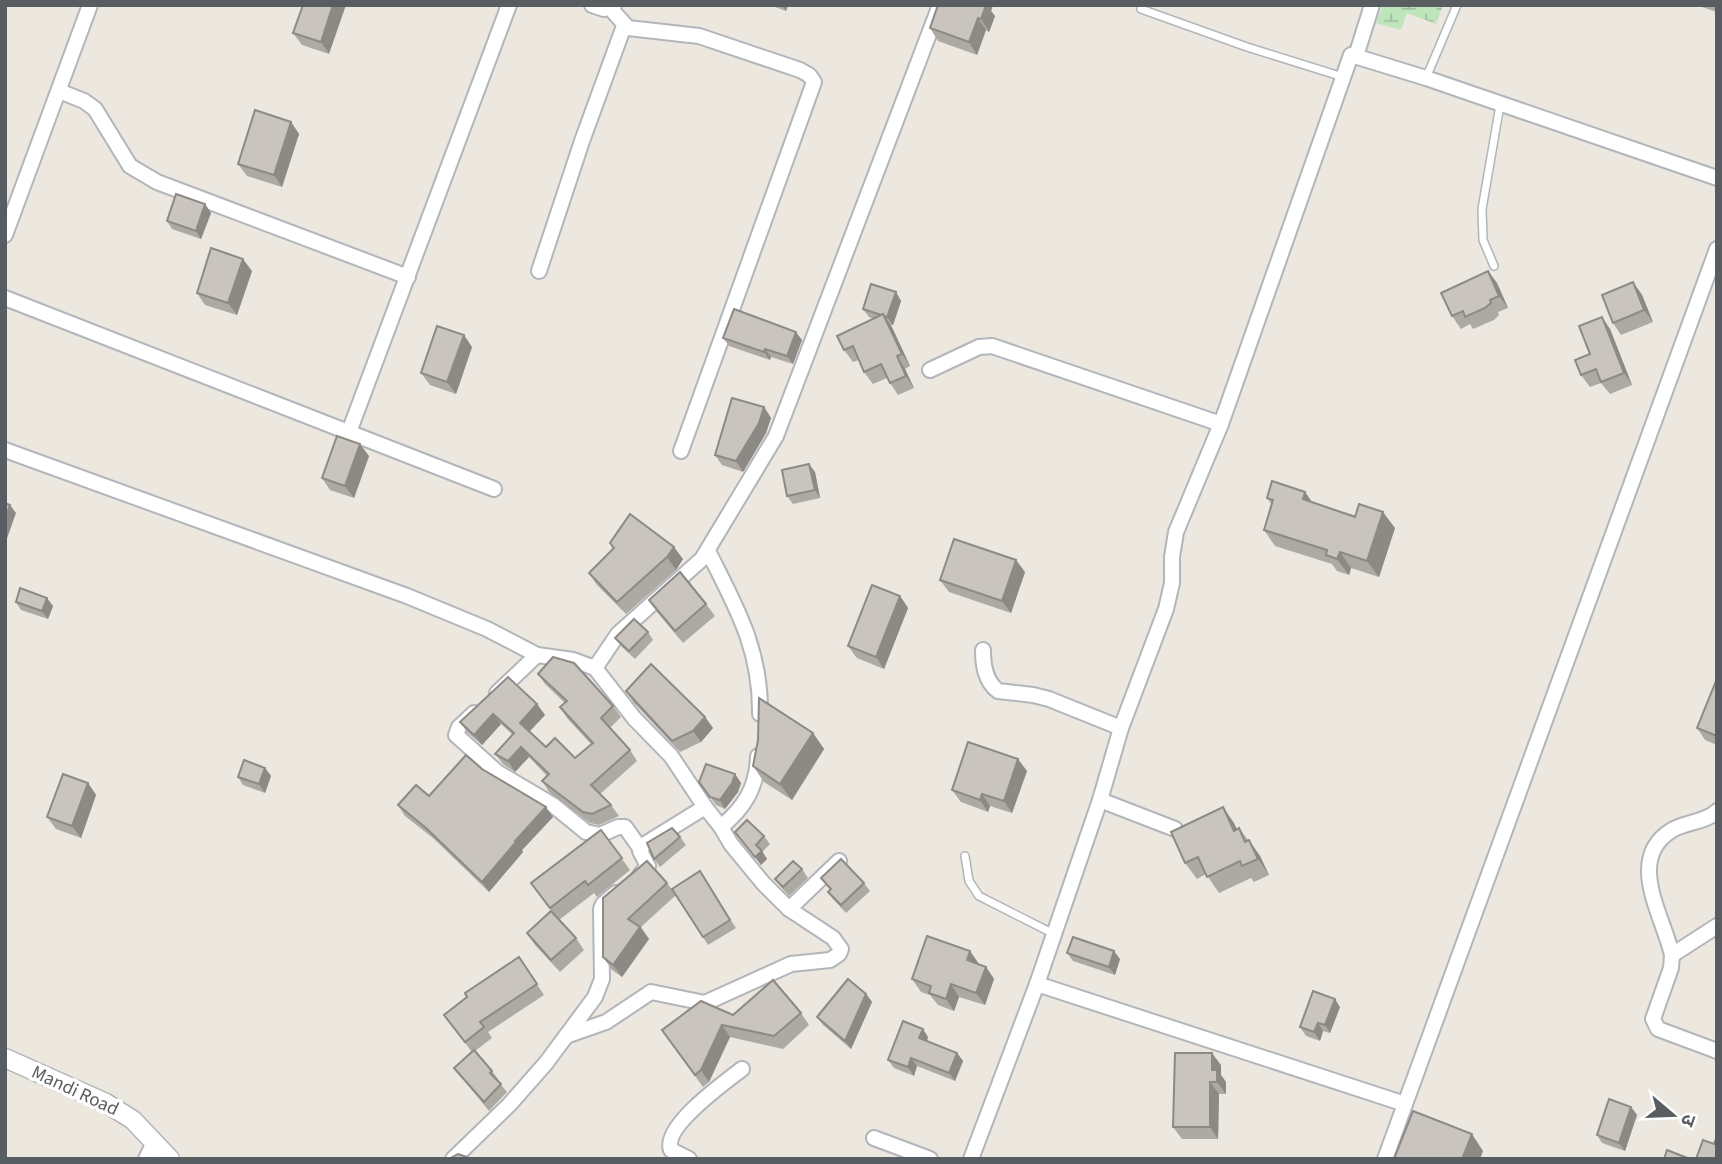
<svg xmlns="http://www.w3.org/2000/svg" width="1722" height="1164" viewBox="0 0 1722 1164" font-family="'Source Sans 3','Noto Sans Devanagari',sans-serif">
<defs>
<pattern id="wetland-marsh" width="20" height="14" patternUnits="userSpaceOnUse" patternTransform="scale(1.75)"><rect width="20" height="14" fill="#bfe5ba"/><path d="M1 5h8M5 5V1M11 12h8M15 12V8" fill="none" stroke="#9ebd9b"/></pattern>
</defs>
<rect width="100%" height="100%" fill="#ece7df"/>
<polygon fill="url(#wetland-marsh)" points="1383,5 1443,5 1436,24 1407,13 1401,30 1376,23"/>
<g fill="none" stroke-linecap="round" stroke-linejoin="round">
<defs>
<g id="service">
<polyline points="1141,9 1247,47 1343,77"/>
<polyline points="1426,78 1457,5"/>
<polyline points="1494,266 1483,240 1482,209 1500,105"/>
<polyline points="965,856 969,881 979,896 1054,934"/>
</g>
<g id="minor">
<polyline points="592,5 604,9 614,5"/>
<polyline points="610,8 628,28 699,36 800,70 809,75 814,82 681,451"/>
<polyline points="1356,56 1372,5"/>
<polyline points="59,91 84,101 95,109 130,166 157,182 408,277"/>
<polyline points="5,235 90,5"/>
<polyline points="539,271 582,141 624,26"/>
<polyline points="5,298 494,489"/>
<polyline points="930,370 979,347 992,346 1221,424"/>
<polyline points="349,432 509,5"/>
<polyline points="5,450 407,596 487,629 537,655 573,660 595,668 634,718 671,756 705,807 721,827 731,844 763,883 789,909 833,938 841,949 839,954 830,960 791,964 705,1003 651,992 606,1022 566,1036"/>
<path d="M708,551C736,607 761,649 760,714"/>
<path d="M983,650C983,665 985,681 998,691L1033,695L1049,699L1121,728"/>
<polyline points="595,668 618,634 702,559 776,436 940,5"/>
<polyline points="497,693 537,655"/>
<polyline points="474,713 459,727 456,735 497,772 553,805 586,832 600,835 618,827 625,827 640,848"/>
<polyline points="1100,800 1175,829"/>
<path d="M1717,811C1707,822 1685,822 1672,830C1625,859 1663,915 1672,955L1671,968L1653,1019L1658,1029L1717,1051"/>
<path d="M721,827C745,807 757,787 758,756"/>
<polyline points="640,875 648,866 640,851 642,846 705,807"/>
<polyline points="789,909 839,861"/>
<polyline points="1672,955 1717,926"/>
<polyline points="1037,984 1405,1104"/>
<polyline points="874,1138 930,1159"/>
<polyline points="146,1159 154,1142"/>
<polyline points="453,1159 509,1105 546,1063 595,997 602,979 601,909 603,904 616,893"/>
<path d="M689,1159L671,1150C662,1127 725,1082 742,1069"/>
<polyline points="971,1159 1037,984 1100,800 1121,728 1166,609 1172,583 1172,557 1176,532 1221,424 1351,55 1426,78 1717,178"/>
<polyline points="1385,1159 1717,249"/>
</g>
<polyline id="tertiary" points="5,1058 106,1103 133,1120 170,1159"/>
</defs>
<use href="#service" stroke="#b2b6bb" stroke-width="10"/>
<use href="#minor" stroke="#b2b6bb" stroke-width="18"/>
<use href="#tertiary" stroke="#b2b6bb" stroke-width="21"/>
<use href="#service" stroke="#fff" stroke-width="7"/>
<use href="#minor" stroke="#fff" stroke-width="14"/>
<use href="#tertiary" stroke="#fff" stroke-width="18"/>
</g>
<g fill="#ada9a3">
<polygon points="303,5 329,54 302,45 293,33"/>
<polygon points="770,5 788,5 786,11"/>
<polygon points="938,5 993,5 991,11 995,16 989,32 986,30 977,55 938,41 930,28"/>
<polygon points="1696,5 1717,5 1717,12"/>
<polygon points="291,122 299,134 282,187 247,176 238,164"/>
<polygon points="205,204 211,213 201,239 172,229 167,221"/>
<polygon points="252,271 237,315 205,305 197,293"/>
<polygon points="1488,271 1497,283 1508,308 1498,312 1499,315 1494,320 1473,329 1470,324 1461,329 1452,316"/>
<polygon points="1633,282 1642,295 1653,322 1621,335 1613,323"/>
<polygon points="896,292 901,301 893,325 890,325 910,366 905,369 914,388 898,395 887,378 873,384 864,372 859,360 853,362 844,350 874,319 869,317 863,309"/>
<polygon points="1610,329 1632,385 1610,394 1601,383 1590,387 1581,375 1590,354"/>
<polygon points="723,338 802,340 793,364 771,357 770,360 729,346"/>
<polygon points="472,347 456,394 430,385 421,373"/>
<polygon points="764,407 771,418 766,433 743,472 722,465 715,455"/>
<polygon points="369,456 354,498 330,490 322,478"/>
<polygon points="815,472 820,498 793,504 787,496"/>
<polygon points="1305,492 1312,502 1395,528 1379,577 1351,568 1349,575 1337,571 1332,564 1275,546 1264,530 1272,505 1267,498"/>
<polygon points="610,543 683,559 676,570 626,614 597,585 589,573 613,549"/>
<polygon points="1025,572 1011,613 949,592 940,580"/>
<polygon points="900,596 908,608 884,669 857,658 848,646"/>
<polygon points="649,600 706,604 715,616 683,643 657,612"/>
<polygon points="16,602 53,606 48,619 21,610"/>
<polygon points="648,632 653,640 635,659 621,646 615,638"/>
<polygon points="538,674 613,706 621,717 610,728 630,750 637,761 600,794 611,805 619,816 599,825 590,823 549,792 542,781 547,776 529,757 515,772 503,764 495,754 513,735 501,724 482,745 467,732 460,722 537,704 545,715 530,731 546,747 575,758 591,744 567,718 560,707 565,703 545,684"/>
<polygon points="1717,681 1717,745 1705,740 1697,728"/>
<polygon points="626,691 705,717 713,728 701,742 680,752 634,703"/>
<polygon points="813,733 824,749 792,800 764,782 753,766"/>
<polygon points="265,768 271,776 265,793 243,785 238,777"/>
<polygon points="482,769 553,817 522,850 523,852 489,892 433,838 405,816 398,805 429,796"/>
<polygon points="1027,771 1012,813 990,806 988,812 961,802 952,790"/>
<polygon points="735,774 741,783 738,792 725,809 716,805 699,782"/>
<polygon points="88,783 96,795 81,838 56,829 47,817"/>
<polygon points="1223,807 1237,829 1239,828 1260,856 1269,875 1254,882 1251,878 1219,893 1206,874 1197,879 1185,863"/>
<polygon points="601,830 630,870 597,897 594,893 559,920 576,938 584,950 560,972 535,945 527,933 555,915 531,883"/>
<polygon points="735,832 764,836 770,844 762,852 767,859 761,865"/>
<polygon points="680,837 686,845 660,867 654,859"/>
<polygon points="802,869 808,878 789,896 781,887 775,879"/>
<polygon points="821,878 864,883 870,891 846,913 834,900 828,892 830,890"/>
<polygon points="705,880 736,928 708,945 703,937"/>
<polygon points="667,883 676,895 641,927 649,939 622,977 612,970 603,957 603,898"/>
<polygon points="970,951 978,964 986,967 994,979 985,1005 959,997 954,1011 938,1005 930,995 921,992 912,979"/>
<polygon points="1067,953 1120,959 1115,975 1073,961"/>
<polygon points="519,957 544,995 488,1032 492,1038 475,1051 492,1071 498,1079 497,1080 507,1092 489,1111 454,1068 472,1052 444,1015"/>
<polygon points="866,994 872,1002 851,1049 823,1025 817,1017"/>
<polygon points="1340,1007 1330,1033 1323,1031 1320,1041 1306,1036 1300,1027"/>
<polygon points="801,1013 809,1025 783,1049 730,1037 709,1082 703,1087 662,1030"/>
<polygon points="928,1037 927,1041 957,1053 963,1061 955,1081 917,1066 914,1076 894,1068 888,1060"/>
<polygon points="1221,1065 1221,1075 1226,1082 1226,1094 1219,1094 1218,1139 1182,1139 1173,1127"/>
<polygon points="1631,1107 1637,1115 1625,1151 1602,1143 1597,1135"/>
</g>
<g fill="#8d8985">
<polygon points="333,5 346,5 329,54 321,42"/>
<polygon points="782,5 788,5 786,11"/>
<polygon points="983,5 993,5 991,11 995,16 989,32 981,19"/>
<polygon points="978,18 986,30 977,55 969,42"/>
<polygon points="291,122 299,134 282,187 274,175"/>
<polygon points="205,204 211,213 201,239 196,231"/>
<polygon points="243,259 252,271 237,315 228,303"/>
<polygon points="1488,271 1497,283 1508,308 1499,296"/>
<polygon points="1633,282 1642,295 1653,322 1644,310"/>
<polygon points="896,292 901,301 893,325 887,317"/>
<polygon points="883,314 892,327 910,366 902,354"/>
<polygon points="1602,317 1610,329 1632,385 1624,373"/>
<polygon points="796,332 802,340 793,364 787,356"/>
<polygon points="464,335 472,347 456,394 447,382"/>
<polygon points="765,349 771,357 770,360 764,352"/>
<polygon points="897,356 905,369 914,388 906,376"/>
<polygon points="764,407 771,418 766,433 743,472 736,461"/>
<polygon points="360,444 369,456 354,498 345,486"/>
<polygon points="809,464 815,472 820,498 815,490"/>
<polygon points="1305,492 1316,508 1303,499"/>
<polygon points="10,505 16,513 5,544 5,519"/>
<polygon points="1383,512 1395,528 1379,577 1367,561"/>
<polygon points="674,547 683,559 676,570 667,557"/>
<polygon points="1340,552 1351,568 1349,575 1337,559"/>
<polygon points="1016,560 1025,572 1011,613 1002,601"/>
<polygon points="900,596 908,608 884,669 876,657"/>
<polygon points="47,598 53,606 48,619 42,611"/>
<polygon points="537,704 545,715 528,733 520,723"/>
<polygon points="493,714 501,724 482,745 474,735"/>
<polygon points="705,717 713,728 701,742 693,731"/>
<polygon points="813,733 824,749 792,800 780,784"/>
<polygon points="521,747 529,757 515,772 508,761"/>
<polygon points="1018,759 1027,771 1012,813 1004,801"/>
<polygon points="265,768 271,776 265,793 259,784"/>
<polygon points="735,774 741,783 738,792 725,809 720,800"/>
<polygon points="88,783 96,795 81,838 72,826"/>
<polygon points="982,794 990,806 988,812 980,800"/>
<polygon points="546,807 553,817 522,850 523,852 489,892 482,882 515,841"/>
<polygon points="1223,807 1234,823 1245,847 1234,831"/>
<polygon points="1249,840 1260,856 1269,875 1258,859"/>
<polygon points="762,851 767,859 761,865 755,857"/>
<polygon points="640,927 649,939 622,977 613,965"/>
<polygon points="970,951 979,964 976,972 967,960"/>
<polygon points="1114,951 1120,959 1115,975 1109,967"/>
<polygon points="986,967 994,979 985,1005 976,993"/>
<polygon points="951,984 959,997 954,1011 946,999"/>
<polygon points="866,994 872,1002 851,1049 845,1041"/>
<polygon points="1335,999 1340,1007 1330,1033 1325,1025"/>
<polygon points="1318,1023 1323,1031 1320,1041 1314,1032"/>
<polygon points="722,1025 730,1037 709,1082 701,1070"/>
<polygon points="923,1029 928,1037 925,1046 919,1038"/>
<polygon points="957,1053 963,1061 955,1081 949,1073"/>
<polygon points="1212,1053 1221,1065 1221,1075 1226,1082 1226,1094 1217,1082 1212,1070"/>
<polygon points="911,1058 917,1066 914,1076 908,1067"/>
<polygon points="1210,1082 1219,1094 1218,1139 1210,1127"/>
<polygon points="1631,1107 1637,1115 1625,1151 1619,1143"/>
<polygon points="1472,1134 1483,1151 1480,1159 1462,1159"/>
</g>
<g fill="#c9c4be" stroke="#8d8985" stroke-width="2">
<polygon points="303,5 333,5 321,42 293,33"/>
<polygon points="938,5 986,5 981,19 978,18 969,42 930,28"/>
<polygon points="255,110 291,122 274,175 238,164"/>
<polygon points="176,194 205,204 196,231 167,221"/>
<polygon points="211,248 243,259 228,303 197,293"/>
<polygon points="1488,271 1499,296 1490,300 1491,303 1485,308 1465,317 1463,311 1452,316 1441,293"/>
<polygon points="1633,282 1644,310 1613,323 1602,295"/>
<polygon points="871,284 896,292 887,317 884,316 883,314 881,315 863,309"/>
<polygon points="734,309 796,332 787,356 765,349 764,352 723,338"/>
<polygon points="883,314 902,354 897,356 906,376 890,383 881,364 864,372 853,346 844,350 837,336"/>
<polygon points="1602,317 1624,373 1601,382 1596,369 1581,375 1575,360 1590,354 1579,326"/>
<polygon points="437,326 464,335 447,382 421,373"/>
<polygon points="732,398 764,407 759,423 736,461 715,455"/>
<polygon points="337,436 360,444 345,486 322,478"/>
<polygon points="809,464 815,490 787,496 782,470"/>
<polygon points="1272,481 1305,492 1303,499 1355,517 1359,504 1383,512 1367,561 1340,552 1337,559 1326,555 1327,550 1264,530 1273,500 1267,498"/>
<polygon points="5,503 10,505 5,519"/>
<polygon points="630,514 674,547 667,557 617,602 589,573 614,548 610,543"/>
<polygon points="954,539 1016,560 1002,601 940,580"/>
<polygon points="680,572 706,604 675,631 649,600"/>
<polygon points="872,585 900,596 876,657 848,646"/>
<polygon points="20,588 47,598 42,611 16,602"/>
<polygon points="634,619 648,632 629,651 615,638"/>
<polygon points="553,657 574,663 613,706 601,718 630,750 591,785 611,805 592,814 583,812 542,781 549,774 521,747 508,761 495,754 514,733 493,714 474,735 460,722 508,677 537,704 520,723 546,747 555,738 575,758 593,743 560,707 567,701 538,674"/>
<polygon points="651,664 705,717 693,731 672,741 626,691"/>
<polygon points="1716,681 1717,681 1717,736 1697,728"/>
<polygon points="759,698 813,733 780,784 753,766 758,740"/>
<polygon points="968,742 1018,759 1004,801 982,794 980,800 952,790"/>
<polygon points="466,755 482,769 546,807 515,841 516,842 482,882 426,828 398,805 416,785 429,796"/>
<polygon points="244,760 265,768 259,784 238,777"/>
<polygon points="706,764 735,774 732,783 720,800 710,797 699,782"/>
<polygon points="63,774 88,783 72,826 47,817"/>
<polygon points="1223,807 1234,831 1239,828 1245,842 1249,840 1258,859 1242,866 1240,861 1207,877 1198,857 1185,863 1171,832"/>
<polygon points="747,820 764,836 756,845 762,851 755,857 735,832"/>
<polygon points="672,828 680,837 654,859 647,843"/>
<polygon points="601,830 622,858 588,885 585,881 550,908 531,883"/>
<polygon points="841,859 864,883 841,905 828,892 831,889 821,878"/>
<polygon points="647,861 667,883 628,919 640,927 613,965 603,957 603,898"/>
<polygon points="793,861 802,869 783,887 775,879"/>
<polygon points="700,871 730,920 703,937 672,889"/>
<polygon points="551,911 576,938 551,960 527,933"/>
<polygon points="927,936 970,951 967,960 986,967 976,993 951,984 946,999 929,993 931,986 912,979"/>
<polygon points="1073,937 1114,951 1109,967 1067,953"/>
<polygon points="519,957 537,984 480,1022 484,1027 465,1042 444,1015 467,997 465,993"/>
<polygon points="848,979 866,994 845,1041 817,1017"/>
<polygon points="773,980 801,1013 774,1036 722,1025 701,1070 695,1075 662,1030 701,1001 733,1015"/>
<polygon points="1313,991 1335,999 1325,1025 1318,1023 1314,1032 1300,1027"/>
<polygon points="903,1021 923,1029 919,1038 957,1053 949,1073 911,1058 908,1067 888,1060"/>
<polygon points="474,1050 492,1071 490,1073 501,1084 484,1102 454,1068"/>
<polygon points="1175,1053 1212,1053 1212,1070 1217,1070 1217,1082 1210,1082 1210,1127 1173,1127"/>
<polygon points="1609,1099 1631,1107 1619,1143 1597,1135"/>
<polygon points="1413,1111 1472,1134 1462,1159 1394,1159"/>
<polygon points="1717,1136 1717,1159 1696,1159 1703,1140 1714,1144"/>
<polygon points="1667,1150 1690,1159 1664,1159"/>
<polygon points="458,1154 472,1159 449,1159"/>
</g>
<g text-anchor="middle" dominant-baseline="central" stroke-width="7" stroke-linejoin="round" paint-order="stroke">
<g font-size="19" fill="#585d61" stroke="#fff">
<text transform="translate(75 1091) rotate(25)">Mandi Road</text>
</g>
</g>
<rect width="1722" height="1164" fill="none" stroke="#585d61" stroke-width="14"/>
<g transform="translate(1673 1115) rotate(109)" stroke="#ffffff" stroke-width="5" paint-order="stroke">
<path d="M0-5L12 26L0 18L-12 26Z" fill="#585d61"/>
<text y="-10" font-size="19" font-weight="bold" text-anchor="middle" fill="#585d61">उ</text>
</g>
</svg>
